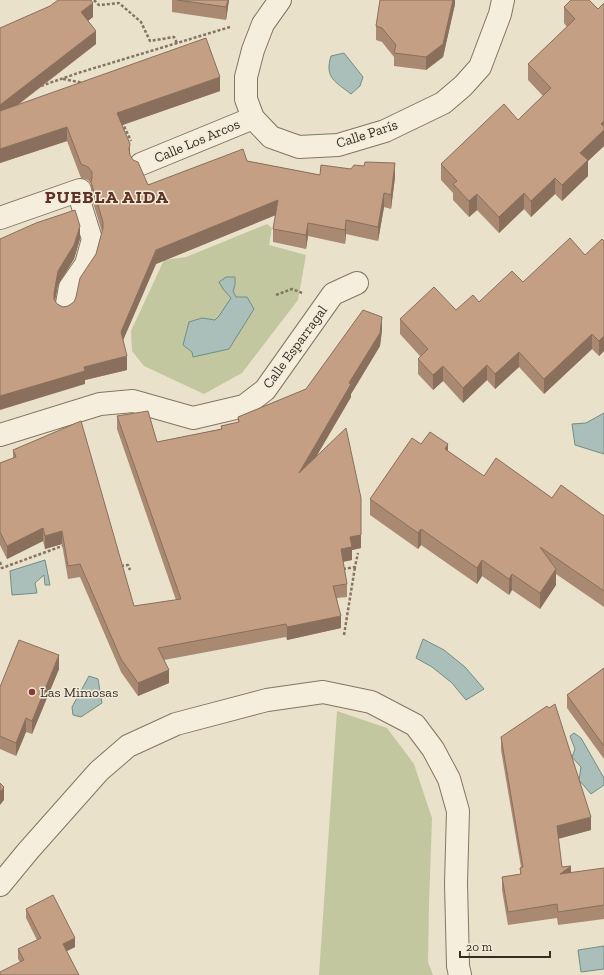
<svg xmlns="http://www.w3.org/2000/svg" width="604" height="975" viewBox="0 0 604 975" font-family="'Zilla Slab',serif">
<rect width="100%" height="100%" fill="#eae1ca"/>
<g fill="#c2c79f">
<polygon points="267,224 272,228 269,245 306,255 298,300 242,373 204,394 144,366 132,351 131,331 164,260 186,257"/>
<polygon points="337,711 387,728 414,764 432,818 429,904 428,962 433,975 319,975"/>
</g>
<g fill="#aabfb9" stroke="#718d86">
<path d="M344,53L363,77L360,86L351,94C336,82 324,78 331,56Z"/>
<polygon points="226,277 235,277 235,285 233,291 236,297 247,297 254,309 229,349 193,357 192,352 183,345 189,322 202,318 215,320 219,316 231,298 223,289 219,282"/>
<polygon points="604,413 604,454 575,445 572,424 586,423"/>
<polygon points="45,560 50,585 45,585 44,575 35,583 37,593 12,595 10,571"/>
<polygon points="423,639 444,650 465,667 484,689 466,700 452,683 432,667 416,658"/>
<polygon points="89,676 98,679 102,703 81,717 73,715 72,707"/>
<polygon points="574,733 581,738 604,778 604,785 591,794 579,780 581,767 572,757 575,749 570,736"/>
<polygon points="604,946 604,969 581,972 578,950"/>
</g>
<g fill="none" stroke-linecap="round" stroke-linejoin="round">
<defs>
<polyline id="pedestrian" points="65,309 69,287 85,264 92,239 77,191"/>
<g id="minor">
<polyline points="280,0 263,24 253,50 246,77 246,99 253,118 271,137 299,147 338,145 385,131 443,103 463,86 480,67 500,14 503,0"/>
<polyline points="141,164 253,118"/>
<polyline points="0,218 80,190"/>
<polyline points="0,435 100,404 133,401 193,418 244,406 265,390 333,294 357,283"/>
<polyline points="0,885 28,851 99,771 128,746 176,724 267,700 323,692 371,702 415,725 433,749 449,779 458,811 456,883 458,966 460,975"/>
</g>
</defs>
<use href="#pedestrian" stroke="#857460" stroke-width="22"/>
<use href="#minor" stroke="#857460" stroke-width="24"/>
<g stroke="#857460" stroke-width="2.5" stroke-dasharray="3 2" stroke-linecap="butt">
<polyline points="94,0 99,5 119,3 141,22 150,41 174,37 177,43"/>
<polyline points="63,79 84,83"/>
<polyline points="41,86 78,73 230,27"/>
<polyline points="122,122 131,141"/>
<polyline points="276,295 292,289 302,293"/>
<polyline points="0,562 2,568 65,545"/>
<polyline points="121,566 128,565 130,570"/>
<polyline points="343,569 355,567 358,553"/>
<polyline points="344,635 355,567"/>
</g>
<use href="#pedestrian" stroke="#f6eedd" stroke-width="20"/>
<use href="#minor" stroke="#f6eedd" stroke-width="22"/>
</g>
<g fill="#a98972">
<polygon points="172,0 229,0 226,20 172,12"/>
<polygon points="455,0 455,4 443,57 426,70 394,66 394,57 382,42 376,40 376,26"/>
<polygon points="604,3 604,146 588,161 588,176 562,201 555,194 531,217 524,209 499,233 477,210 469,217 453,200 453,193 441,180 441,164 518,120 543,96 528,80 528,64 567,27 564,23 564,7 598,9"/>
<polygon points="93,17 88,21 96,44 18,105 220,91 122,125 130,157 148,185 247,161 320,175 395,177 391,209 384,207 378,241 346,234 345,244 308,236 306,249 273,242 273,229 276,215 156,264 123,340 127,370 85,380 85,384 0,239 80,239 74,259 58,285 55,300 57,304 63,307 68,306 74,302 96,254 102,232 91,196 91,184 88,180 81,178 67,141 0,163 0,28"/>
<polygon points="604,241 604,351 599,356 592,349 544,394 519,367 495,389 487,380 463,403 443,381 433,390 418,374 418,359 420,356 400,334 400,319 456,310 479,302 523,282 585,255"/>
<polygon points="382,330 380,346 351,394 351,397 316,457 361,548 352,550 352,560 343,562 347,584 347,597 337,598 341,628 287,640 286,637 164,660 169,683 138,696 121,672 80,577 68,579 62,544 45,549 43,541 7,559 0,545 0,463 13,458 13,450 134,606 176,600 117,429 117,416 157,442 221,429 221,426 238,422 238,417 306,389"/>
<polygon points="421,444 448,451 484,476 604,516 604,607 556,574 556,585 540,609 512,590 509,595 482,576 477,584 421,545 418,549 370,515 370,499"/>
<polygon points="604,668 604,759 567,708 567,695"/>
<polygon points="59,669 32,734 26,732 16,756 0,749 0,687"/>
<polygon points="501,737 591,830 558,839 562,867 571,873 604,868 604,919 558,925 557,918 508,925 502,890 502,877 520,874 520,868 521,867 501,750"/>
<polygon points="26,909 75,947 67,951 20,962 18,959 18,949 37,940 26,918"/>
</g>
<g fill="#896f5c">
<polygon points="228,0 229,0 226,20 226,7"/>
<polygon points="453,0 455,0 455,4 443,57 426,70 426,57"/>
<polygon points="93,3 93,17 81,26 81,12"/>
<polygon points="96,31 96,44 0,118 0,105"/>
<polygon points="220,77 220,91 117,127 117,113"/>
<polygon points="604,121 604,146 588,161 588,176 562,201 562,185 580,153 601,124"/>
<polygon points="67,127 67,141 0,163 0,149"/>
<polygon points="130,144 130,158 129,163 129,149"/>
<polygon points="395,163 395,177 391,209 391,195"/>
<polygon points="555,178 555,194 531,217 531,201"/>
<polygon points="384,193 384,207 378,241 378,227"/>
<polygon points="524,193 524,209 499,233 499,217"/>
<polygon points="477,194 477,210 469,217 469,201"/>
<polygon points="278,200 278,214 156,264 121,345 121,332 156,250"/>
<polygon points="346,220 346,234 345,244 345,230"/>
<polygon points="308,223 308,236 306,249 306,235"/>
<polygon points="80,226 80,239 74,259 58,285 54,307 54,293 58,271"/>
<polygon points="382,317 382,330 380,346 351,394 351,397 299,486 299,473 349,383"/>
<polygon points="592,334 592,349 544,394 544,379"/>
<polygon points="604,336 604,351 599,356 599,341"/>
<polygon points="519,352 519,367 495,389 495,374"/>
<polygon points="127,356 127,370 85,380 85,384 0,410 0,396 84,367"/>
<polygon points="487,365 487,380 463,403 463,388"/>
<polygon points="443,366 443,381 433,390 433,375"/>
<polygon points="448,444 448,460 445,449"/>
<polygon points="361,498 361,548 352,550 352,560 341,562 341,549 350,537"/>
<polygon points="43,528 43,541 7,559 7,546"/>
<polygon points="421,529 421,545 418,549 418,533"/>
<polygon points="62,531 62,544 45,549 45,536"/>
<polygon points="482,560 482,576 477,584 477,568"/>
<polygon points="556,569 556,585 540,609 540,593"/>
<polygon points="512,574 512,590 509,595 509,579"/>
<polygon points="341,616 341,628 287,640 287,627"/>
<polygon points="59,655 59,669 32,734 32,721"/>
<polygon points="169,670 169,683 138,696 138,683"/>
<polygon points="26,718 26,732 16,756 16,743"/>
<polygon points="4,787 4,800 0,805 0,792"/>
<polygon points="591,817 591,830 557,839 557,826"/>
<polygon points="571,866 571,879 560,874"/>
<polygon points="75,938 75,947 63,953 63,944"/>
</g>
<g fill="#c49f84" stroke="#896f5c">
<polygon points="58,0 91,0 93,3 81,12 96,31 0,105 0,28 50,6"/>
<polygon points="177,0 228,0 226,7"/>
<polygon points="380,0 453,0 443,44 426,57 394,53 396,45 382,28 376,26"/>
<polygon points="571,0 589,0 598,9 604,3 604,121 601,124 604,126 604,130 580,153 588,160 562,185 555,178 531,201 524,193 499,217 477,194 469,201 453,184 457,181 441,164 504,104 518,120 551,88 528,64 575,19 564,7"/>
<polygon points="206,38 220,77 117,113 130,144 129,149 130,155 133,160 138,162 148,185 243,149 247,161 320,175 321,165 351,169 354,165 364,166 365,162 395,163 391,195 384,193 378,227 346,220 345,230 308,223 306,235 273,229 278,200 156,250 121,332 127,356 84,367 85,371 0,396 0,239 36,223 75,210 80,226 74,245 58,271 54,293 54,299 57,304 63,307 68,306 74,302 76,297 80,278 96,254 103,228 103,222 91,182 92,178 92,172 88,167 81,164 67,127 0,149 0,111"/>
<polygon points="570,238 585,255 602,239 604,241 604,336 599,341 592,334 544,379 519,352 495,374 487,365 463,388 443,366 433,375 418,359 428,349 400,319 434,287 456,310 473,295 479,302 512,271 523,282"/>
<polygon points="363,310 382,317 380,333 349,383 351,384 299,473 346,428 361,498 361,535 350,537 352,547 341,549 347,584 333,586 341,616 287,627 286,624 158,648 169,670 138,683 121,659 80,564 68,566 62,531 45,536 43,528 7,546 0,532 0,463 16,457 13,450 81,421 134,606 181,599 117,416 148,411 157,442 222,429 221,426 239,422 238,417 306,389"/>
<polygon points="430,432 448,444 445,449 484,476 496,458 552,498 561,485 604,516 604,591 540,547 556,569 540,593 512,574 509,579 482,560 477,568 421,529 418,533 370,499 412,438 421,444"/>
<polygon points="19,640 59,655 32,721 26,718 16,743 0,736 0,687"/>
<polygon points="604,668 604,746 567,695"/>
<polygon points="555,704 591,817 557,826 562,867 571,866 560,874 604,868 604,905 558,912 557,904 508,912 502,877 521,874 520,868 523,867 501,737 547,706 549,708"/>
<polygon points="0,783 4,787 0,792"/>
<polygon points="53,895 75,938 63,944 79,975 0,975 0,972 24,960 18,949 41,938 26,909"/>
</g>
<circle fill="#8d3737" stroke="#f2ebd9" stroke-width="1.5" cx="32" cy="692" r="4"/>
<g text-anchor="middle" dominant-baseline="central" stroke-width="3" stroke-linejoin="round" paint-order="stroke">
<g font-size="14" fill="#372c22" stroke="#f2ebd9">
<text transform="translate(367 134) rotate(-18)">Calle París</text>
<text transform="translate(197 141) rotate(-23)">Calle Los Arcos</text>
<text transform="translate(295 347) rotate(-54)">Calle Esparragal</text>
</g>
<g font-size="14" fill="#372c22" stroke="#f2ebd9" text-anchor="start">
<text x="40" y="692">Las Mimosas</text>
</g>
<g font-size="18" font-weight="bold" letter-spacing="1" fill="#5f3226" stroke="#f2ebd9">
<text x="107" y="197">PUEBLA AIDA</text>
</g>
</g>
<path d="M460 951v6h90v-6" fill="none" stroke="#372c22" stroke-width="2"/>
<text x="466" y="951" font-size="12" fill="#372c22" stroke="#f2ebd9" stroke-width="3" paint-order="stroke">20 m</text>
</svg>
